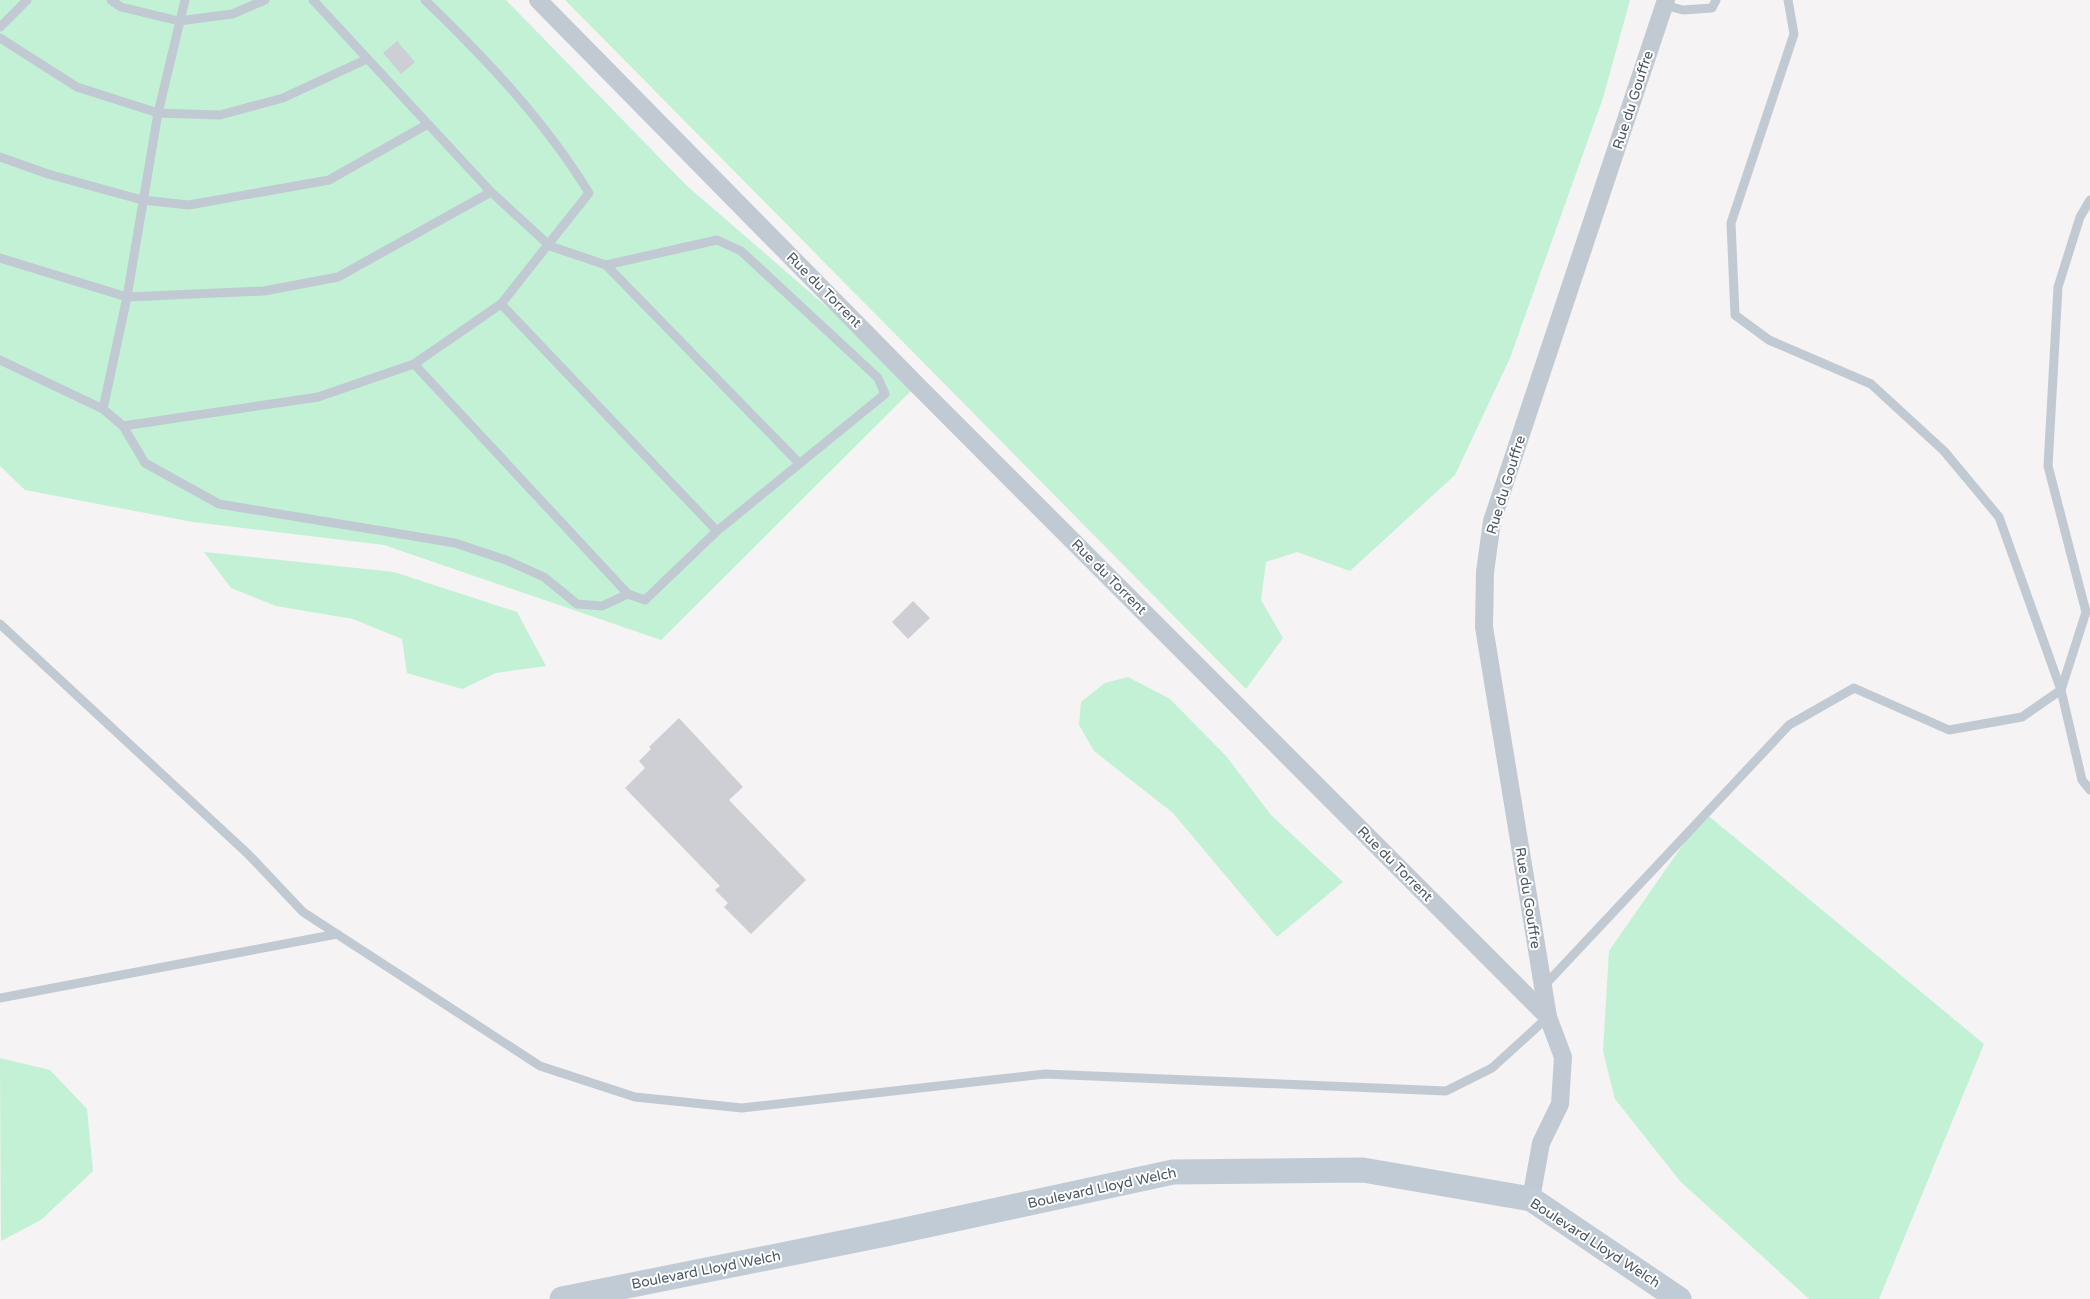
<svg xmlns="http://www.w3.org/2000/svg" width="2090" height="1299" viewBox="0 0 2090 1299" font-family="'Varela Round',sans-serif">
<rect width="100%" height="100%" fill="#f5f3f3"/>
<g fill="#c3f1d5">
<polygon points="0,0 506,0 686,185 917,385 661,640 384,545 193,522 25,490 0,466"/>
<polygon points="565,0 1630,0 1603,98 1510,358 1455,475 1350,571 1297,552 1266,562 1261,600 1283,638 1246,689"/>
<polygon points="204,552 394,572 517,612 546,666 496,673 462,689 407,673 402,639 353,619 276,606 231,588"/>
<polygon points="1128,677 1170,699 1226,756 1271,815 1343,882 1277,937 1173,813 1094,751 1079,725 1081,702 1105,683"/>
<polygon points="1705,813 1984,1044 1879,1299 1809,1299 1680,1181 1615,1099 1603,1051 1609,951"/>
<polygon points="0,1058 50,1070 87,1109 93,1171 41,1220 1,1241"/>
</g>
<g fill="#cdcfd5">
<polygon points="397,41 415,62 401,74 383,53"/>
<polygon points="913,601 930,618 908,639 892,622"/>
<polygon points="679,718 743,787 729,800 806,880 751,934 724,907 728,903 715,890 720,886 625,788 645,768 639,761 651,749 649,747"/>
</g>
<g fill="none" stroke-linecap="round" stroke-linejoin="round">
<g stroke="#c1cad2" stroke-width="9">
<polyline points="111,0 121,7 179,21 232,14 265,0"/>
<polyline points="313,0 491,192 550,246 606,265 799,463"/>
<polyline points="1788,0 1794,34 1731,223 1735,315 1769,340 1871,384 1944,451 1999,517 2061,690 2082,780 2090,790"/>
<polyline points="1664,5 1683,10 1712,8 1716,0"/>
<polyline points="0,27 27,0"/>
<polyline points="0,38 77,87 158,113 220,115 283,98 367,59"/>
<polyline points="0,157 48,174 142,200 189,205 329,180 428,124"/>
<polyline points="0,258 127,297 264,291 338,277 491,192"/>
<polyline points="501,304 717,531"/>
<path d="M0,360L103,409L123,426L318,397L414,364L501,304L589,193C545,121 486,59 425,0"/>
<polyline points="414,364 628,594 645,600 717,531 885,394 878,378 741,251 717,240 606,265"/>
<polyline points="103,409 127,297 158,113 185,0"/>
<polyline points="123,426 145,463 219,504 455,543 506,560 544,577 577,604 602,606 628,594"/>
<polyline points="0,624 248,854 303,912 540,1066 635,1097 742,1108 1045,1074 1446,1091 1492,1068 1548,1017"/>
<polyline points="1543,987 1789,725 1854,688 1949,730 2022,717 2061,690 2086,612 2048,466 2058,287 2080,217 2090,200"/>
<polyline points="0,998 337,934"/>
</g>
<g stroke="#c1cad2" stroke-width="18">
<polyline points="538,0 917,385 1548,1017 1563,1057 1560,1104 1541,1143 1531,1199"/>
<polyline points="1548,1017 1484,627 1485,572 1492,521 1666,0"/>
</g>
<polyline stroke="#c1cbd6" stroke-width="25" points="562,1299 886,1234 1173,1172 1363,1170 1531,1199 1679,1299"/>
</g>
<g text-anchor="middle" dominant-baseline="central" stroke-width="4" stroke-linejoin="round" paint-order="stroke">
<g font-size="14" fill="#4a5661" stroke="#fff">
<text transform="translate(1633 100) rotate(-72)">Rue du Gouffre</text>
<text transform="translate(824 290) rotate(45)">Rue du Torrent</text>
<text transform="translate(1506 485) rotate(-73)">Rue du Gouffre</text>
<text transform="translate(1109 577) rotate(45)">Rue du Torrent</text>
<text transform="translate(1395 864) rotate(45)">Rue du Torrent</text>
<text transform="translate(1528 898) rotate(81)">Rue du Gouffre</text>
<text transform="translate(1102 1188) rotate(-12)">Boulevard Lloyd Welch</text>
<text transform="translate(1595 1243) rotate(33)">Boulevard Lloyd Welch</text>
<text transform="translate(706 1270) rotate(-11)">Boulevard Lloyd Welch</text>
</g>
</g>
</svg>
